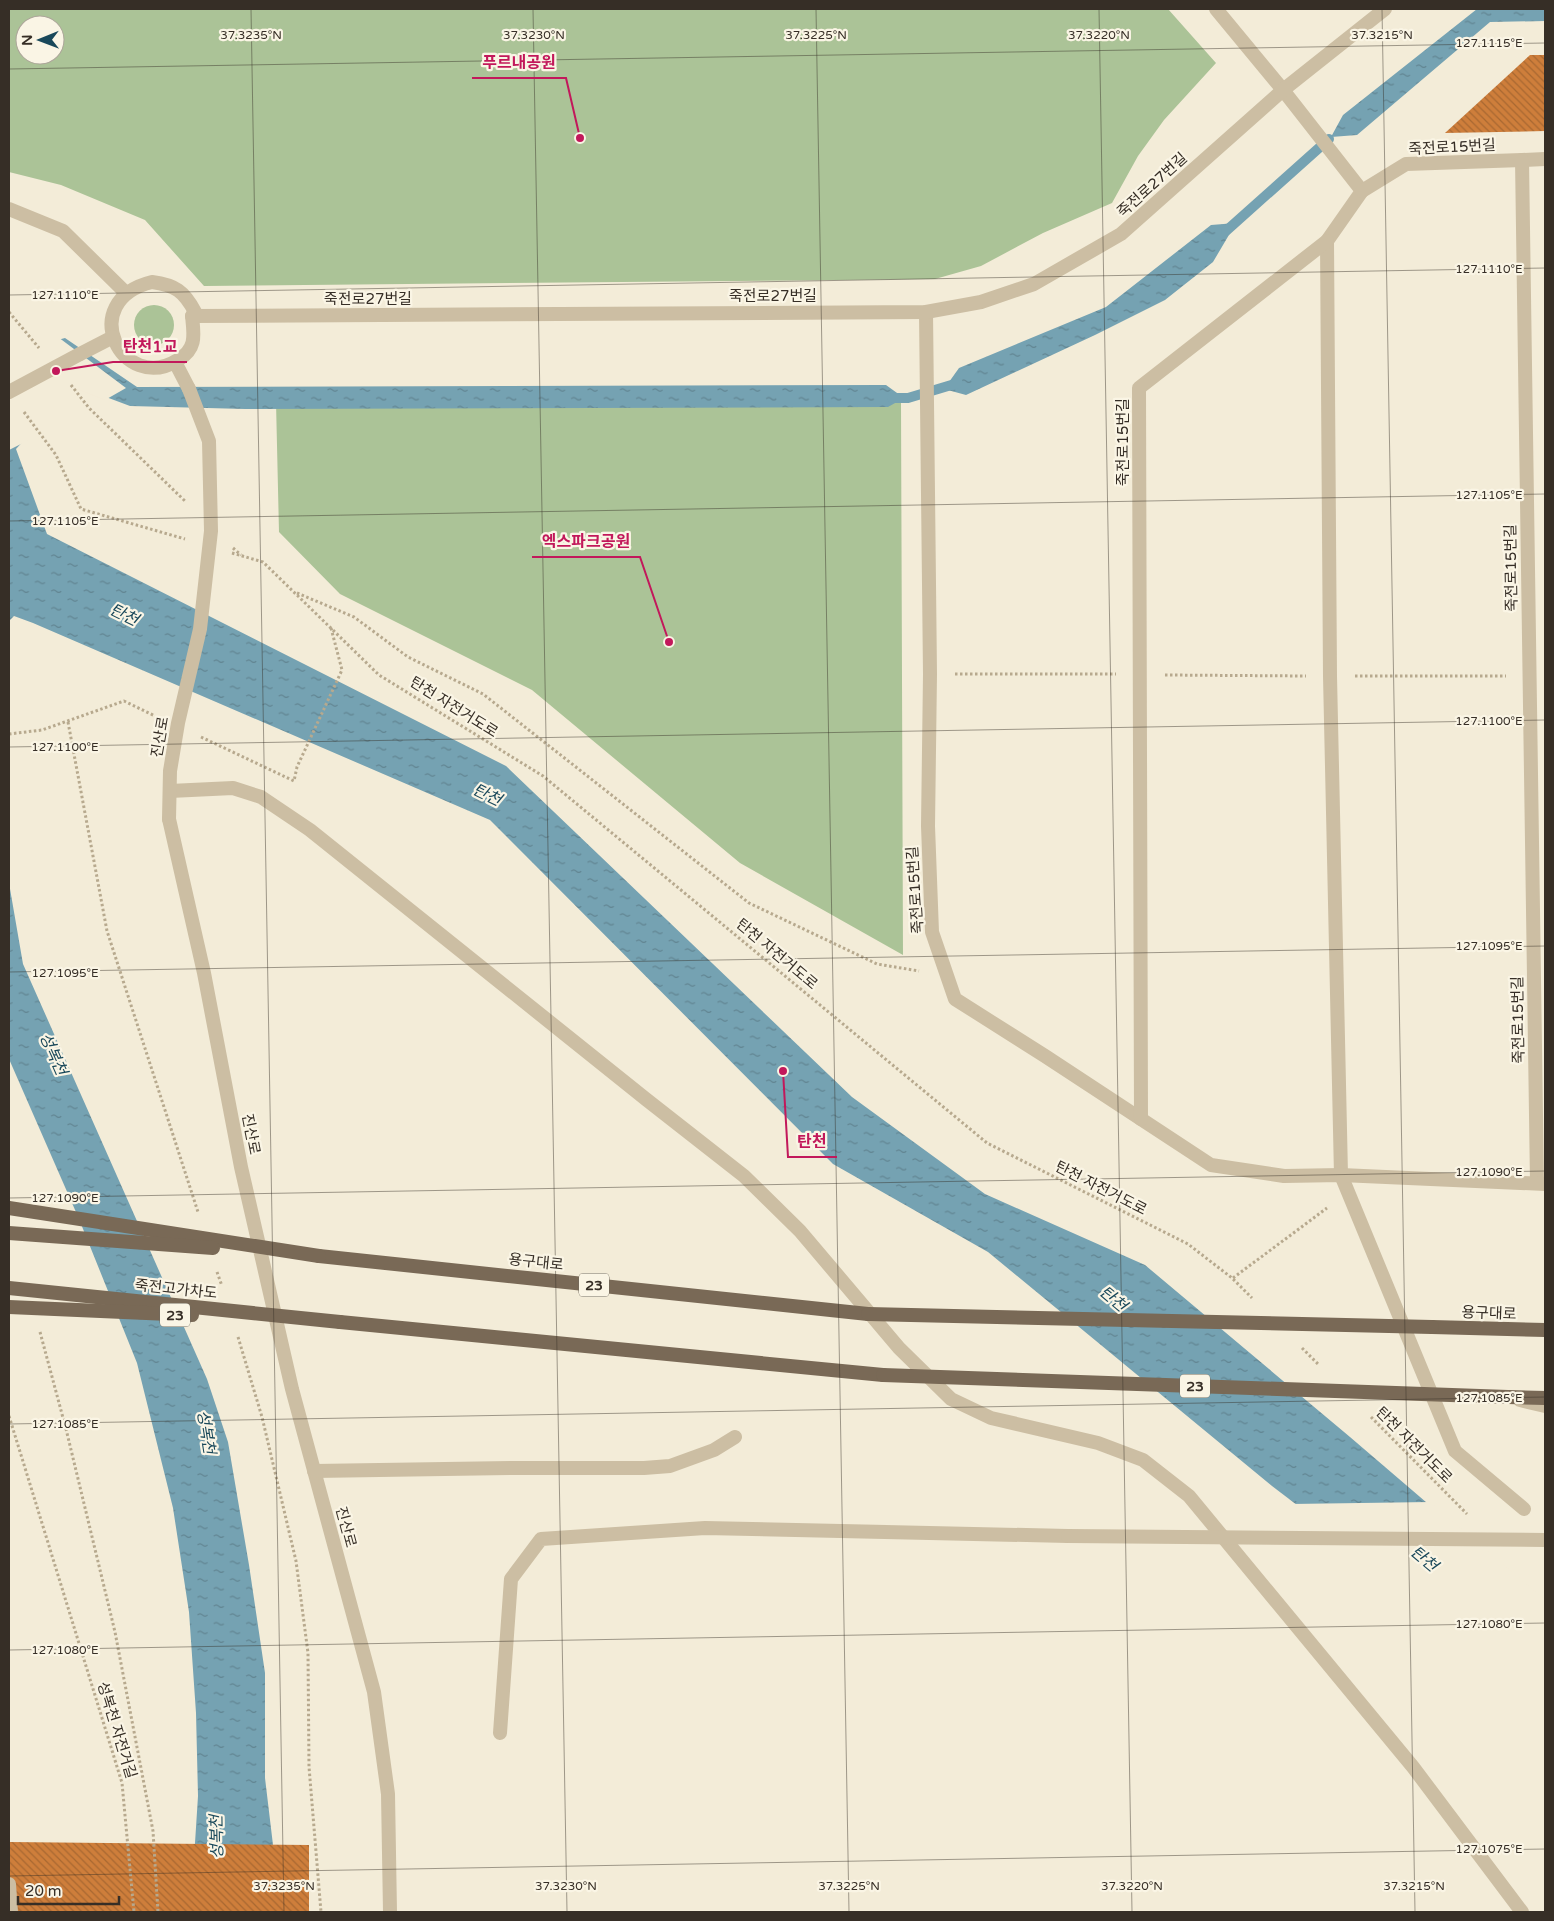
<svg xmlns="http://www.w3.org/2000/svg" width="1554" height="1921" viewBox="0 0 1554 1921" font-family="'Varela Round','Noto Sans KR',sans-serif">
<defs>
<pattern id="water-ripples" width="26" height="14" patternUnits="userSpaceOnUse" patternTransform="scale(1.25)"><rect width="26" height="14" fill="#75a2b2"/><path d="M2 4q2-2 4 0t4 0M15 11q2-2 4 0t4 0" fill="none" stroke="#618491"/></pattern>
<pattern id="building-back-hatch" width="6" height="6" patternUnits="userSpaceOnUse" patternTransform="scale(1.25)"><rect width="6" height="6" fill="#ce7e3b"/><path d="M-1 5l2 2M0 0l6 6M5-1l2 2" fill="none" stroke="#a86831"/></pattern>
</defs>
<rect width="100%" height="100%" fill="#f3ecd8"/>
<g fill="#abc397" fill-rule="evenodd">
<path d="M9,9H1168L1216,63L1164,120L1138,156L1112,203L1043,233L981,266L935,279L204,286L145,220L61,185L9,172ZM25,25H55V55H25Z"/>
<circle cx="154" cy="325" r="20"/>
<polygon points="276,402 901,402 903,955 740,863 532,690 340,594 279,532"/>
</g>
<g fill="url(#water-ripples)">
<polygon points="1477,9 1545,9 1545,21 1490,22 1357,135 1331,137 1343,115"/>
<polygon points="1236,223 1213,262 1165,300 1095,335 966,395 944,389 959,368 1106,307 1211,225"/>
<polygon points="65,338 137,387 886,385 904,398 888,407 245,409 130,406 74,385 16,449 47,534 506,766 852,1097 985,1194 1145,1265 1350,1437 1545,1604 1545,1694 1272,1486 988,1252 833,1164 490,820 33,623 14,616 9,621 9,353"/>
<polygon points="9,883 23,964 207,1379 228,1442 249,1565 265,1673 265,1778 281,1912 193,1912 192,1890 198,1796 196,1713 189,1612 173,1508 137,1363 79,1219 9,1059"/>
</g>
<g fill="#f3ecd8">
<polygon points="58,337 126,388 105,400 75,388 27,441 9,450 9,351"/>
<polygon points="1430,1502 1545,1600 1545,1697 1291,1504"/>
</g>
<g fill="none" stroke-linecap="round" stroke-linejoin="round">
<g stroke="#75a2b2" stroke-width="10">
<polyline points="1226,231 1329,139"/>
<polyline points="892,398 908,398 958,383"/>
</g>
</g>
<g fill="url(#building-back-hatch)">
<polygon points="1530,55 1545,55 1545,131 1445,133"/>
<polygon points="9,1842 309,1845 309,1912 9,1912"/>
</g>
<g fill="none" stroke-linecap="round" stroke-linejoin="round">
<g stroke="#b7a98e" stroke-width="3" stroke-dasharray="2.5 2.5" stroke-linecap="butt">
<polyline points="24,412 56,455 81,509 185,539"/>
<polyline points="232,553 263,562 379,675 543,776 987,1143 1188,1244 1232,1278 1252,1298"/>
<polyline points="297,593 354,617 408,657 483,694 749,903 877,964 919,971"/>
<polyline points="955,674 1116,674"/>
<polyline points="1165,675 1306,676"/>
<polyline points="1355,676 1506,676"/>
<polyline points="68,722 107,931 198,1212"/>
<polyline points="9,734 42,730 124,701 155,716"/>
<polyline points="201,737 294,781 297,767 342,670 331,628"/>
<polyline points="217,1272 222,1286"/>
<polyline points="1233,1278 1327,1208"/>
<polyline points="40,1332 66,1429 115,1632 153,1831 158,1912"/>
<polyline points="238,1337 262,1417 296,1561 308,1653 309,1767 321,1912"/>
<polyline points="1302,1348 1319,1365"/>
<polyline points="9,1416 122,1783 134,1912"/>
<polyline points="1371,1417 1467,1514"/>
</g>
<g stroke="#ccbea3" stroke-width="14">
<polyline points="1341,1175 1455,1451 1524,1509"/>
<polyline points="1520,1400 1545,1406"/>
<polyline points="500,1733 511,1579 541,1539 705,1528 1068,1536"/>
</g>
<g stroke="#ccbea3" stroke-width="14">
<polyline points="1216,9 1283,90 1362,191 1327,241 1330,676 1341,1175"/>
<polyline points="1522,160 1545,159"/>
<polyline points="1362,191 1406,164 1522,160 1537,1183"/>
<polyline points="9,209 63,231 126,293"/>
<polyline points="926,312 930,674 928,826 932,932 955,999 1045,1056 1211,1165 1284,1176 1341,1175 1545,1184"/>
<polyline points="175,362 189,389"/>
<polyline points="170,791 233,788 261,797 310,830 647,1100 744,1176 800,1231 899,1348 951,1399 991,1418 1098,1443 1143,1460 1189,1496 1413,1767 1522,1912"/>
<polyline points="169,819 204,973 241,1167 292,1389 374,1692 388,1794 390,1912"/>
<polyline points="1141,1119 1139,388 1327,241"/>
<polyline points="314,1471 516,1468 644,1468 670,1466 714,1450 735,1437"/>
</g>
<g stroke="#ccbea3" stroke-width="14">
<path d="M152,282C175,285 184,291 195,312L192,316C194,335 197,349 178,360C122,395 75,301 152,282Z"/>
<polyline points="192,316 926,312 981,302 1034,284 1121,234 1283,90 1385,9"/>
<polyline points="80,354 113,337"/>
<polyline points="9,1884 11,1912"/>
</g>
<g stroke="#796956" stroke-width="14">
<polyline points="319,1256 868,1314"/>
<polyline points="340,1322 883,1375"/>
<polyline points="1432,1327 1545,1330"/>
<polyline points="1508,1397 1545,1398"/>
</g>
<g stroke="#b7a98e" stroke-width="3" stroke-dasharray="2.5 2.5" stroke-linecap="butt">
<polyline points="9,312 39,348"/>
<polyline points="71,385 89,408 186,502"/>
<polyline points="233,548 241,555"/>
</g>
<polyline stroke="#ccbea3" stroke-width="14" points="1068,1536 1545,1540"/>
<polyline stroke="#ccbea3" stroke-width="14" points="169,819 170,771 178,723 200,629 211,531 209,441 189,389"/>
<polyline stroke="#ccbea3" stroke-width="14" points="9,392 80,354"/>
<g stroke="#796956" stroke-width="14">
<polyline points="9,1208 319,1256"/>
<polyline points="9,1233 213,1248"/>
<polyline points="9,1288 340,1322"/>
<polyline points="9,1307 192,1315"/>
<polyline points="868,1314 1432,1327"/>
<polyline points="883,1375 1508,1397"/>
</g>
</g>
<path fill="none" stroke="#362e26" stroke-width="1" stroke-opacity="0.45" d="M251,9L284,1912M533,9L567,1912M816,9L849,1912M1099,9L1132,1912M1382,9L1415,1912M9,69L1545,43M9,295L1545,268M9,521L1545,494M9,747L1545,720M9,972L1545,946M9,1198L1545,1171M9,1424L1545,1397M9,1650L1545,1623M9,1876L1545,1849"/>
<g text-anchor="middle" dominant-baseline="central" stroke-width="4.5" stroke-linejoin="round" paint-order="stroke">
<g fill="#faf5e5" stroke="#716a5f" stroke-width="1">
<rect x="579" y="1273.5" width="30" height="23" rx="4"/>
<rect x="160" y="1303.5" width="30" height="23" rx="4"/>
<rect x="1180" y="1374.5" width="30" height="23" rx="4"/>
</g>
<g font-size="14" font-weight="bold" fill="#362e26">
<text x="594" y="1285">23</text>
<text x="175" y="1315">23</text>
<text x="1195" y="1386">23</text>
</g>
<g font-size="15" fill="#362e26" stroke="#faf5e5">
<text transform="translate(1452 147) rotate(-3)">죽전로15번길</text>
<text transform="translate(1152 185) rotate(-42)">죽전로27번길</text>
<text x="773" y="296">죽전로27번길</text>
<text x="368" y="299">죽전로27번길</text>
<text transform="translate(1123 442) rotate(-90)">죽전로15번길</text>
<text transform="translate(1511 568) rotate(-91)">죽전로15번길</text>
<text transform="translate(454 707) rotate(32)">탄천 자전거도로</text>
<text transform="translate(160 737) rotate(-80)">진산로</text>
<text transform="translate(915 890) rotate(-94)">죽전로15번길</text>
<text transform="translate(777 954) rotate(40)">탄천 자전거도로</text>
<text transform="translate(1518 1020) rotate(-91)">죽전로15번길</text>
<text transform="translate(251 1134) rotate(79)">진산로</text>
<text transform="translate(1101 1188) rotate(27)">탄천 자전거도로</text>
<text transform="translate(536 1262) rotate(6)">용구대로</text>
<text transform="translate(176 1289) rotate(6)">죽전고가차도</text>
<text transform="translate(1489 1313) rotate(2)">용구대로</text>
<text transform="translate(1414 1445) rotate(45)">탄천 자전거도로</text>
<text transform="translate(346 1527) rotate(75)">진산로</text>
<text transform="translate(117 1730) rotate(73)">성복천 자전거길</text>
</g>
<g font-size="16" font-style="italic" fill="#19485a" stroke="#faf5e5">
<text transform="translate(124 615) rotate(26)">탄천</text>
<text transform="translate(487 795) rotate(26)">탄천</text>
<text transform="translate(53 1054) rotate(66)">성복천</text>
<text transform="translate(1113 1299) rotate(40)">탄천</text>
<text transform="translate(206 1432) rotate(81)">성복천</text>
<text transform="translate(1424 1559) rotate(40)">탄천</text>
<text transform="translate(217 1837) rotate(-91)">성복천</text>
</g>
</g>
<g font-size="12" text-anchor="middle" fill="#362e26" stroke="#faf5e5" stroke-width="4.5" stroke-linejoin="round" paint-order="stroke">
<text x="251" y="39">37.3235°N</text>
<text x="534" y="39">37.3230°N</text>
<text x="816" y="39">37.3225°N</text>
<text x="1099" y="39">37.3220°N</text>
<text x="1382" y="39">37.3215°N</text>
<text x="1489" y="47">127.1115°E</text>
<text x="1489" y="273">127.1110°E</text>
<text x="65" y="299">127.1110°E</text>
<text x="1489" y="499">127.1105°E</text>
<text x="65" y="525">127.1105°E</text>
<text x="1489" y="725">127.1100°E</text>
<text x="65" y="751">127.1100°E</text>
<text x="1489" y="950">127.1095°E</text>
<text x="65" y="977">127.1095°E</text>
<text x="1489" y="1176">127.1090°E</text>
<text x="65" y="1202">127.1090°E</text>
<text x="1489" y="1402">127.1085°E</text>
<text x="65" y="1428">127.1085°E</text>
<text x="1489" y="1628">127.1080°E</text>
<text x="65" y="1654">127.1080°E</text>
<text x="1489" y="1853">127.1075°E</text>
<text x="284" y="1890">37.3235°N</text>
<text x="566" y="1890">37.3230°N</text>
<text x="849" y="1890">37.3225°N</text>
<text x="1132" y="1890">37.3220°N</text>
<text x="1414" y="1890">37.3215°N</text>
</g>
<path fill="none" stroke="#c2185b" stroke-width="2" d="M580 138L566 78H472M56 371L113 362H187M669 642L640 557H532M783 1071L788 1157H837"/>
<g fill="#c2185b" stroke="#faf5e5" stroke-width="2">
<circle cx="580" cy="138" r="5"/>
<circle cx="56" cy="371" r="5"/>
<circle cx="669" cy="642" r="5"/>
<circle cx="783" cy="1071" r="5"/>
</g>
<g font-size="16" text-anchor="middle" font-weight="bold" fill="#c2185b" stroke="#faf5e5" stroke-width="4.5" stroke-linejoin="round" paint-order="stroke">
<text x="519" y="68">푸르내공원</text>
<text x="150" y="352">탄천1교</text>
<text x="586" y="547">엑스파크공원</text>
<text x="812" y="1147">탄천</text>
</g>
<rect width="1554" height="1921" fill="none" stroke="#362e26" stroke-width="20"/>
<g transform="translate(40 40) rotate(269)"><circle r="24" fill="#faf5e5" stroke="#aca599"/>
<path d="M0-4L9 19L0 12L-9 19Z" fill="#19485a"/>
<text y="-8" font-size="14" font-weight="bold" text-anchor="middle" fill="#362e26">N</text>
</g>
<path d="M18 1896v8h101v-8" fill="none" stroke="#362e26" stroke-width="2.5"/>
<text x="25" y="1896" font-size="15" fill="#362e26" stroke="#faf5e5" stroke-width="4" paint-order="stroke">20 m</text>
</svg>
